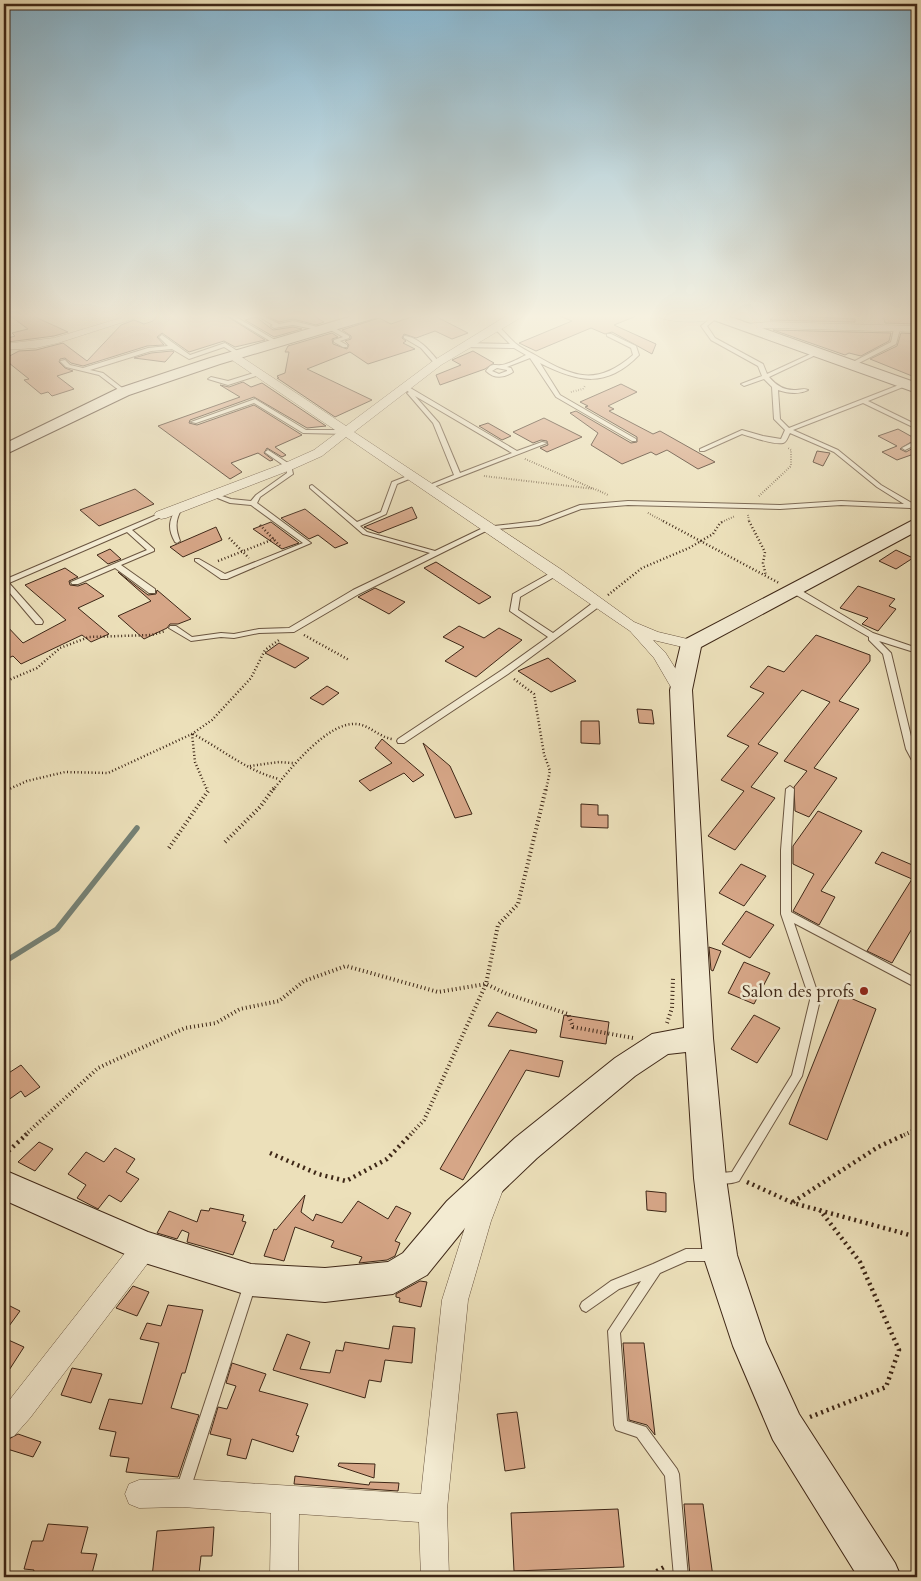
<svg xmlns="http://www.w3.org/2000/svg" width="921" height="1581" viewBox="0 0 921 1581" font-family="Cardo,serif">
<rect width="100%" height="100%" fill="#ece0ba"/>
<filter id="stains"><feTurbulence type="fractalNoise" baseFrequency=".004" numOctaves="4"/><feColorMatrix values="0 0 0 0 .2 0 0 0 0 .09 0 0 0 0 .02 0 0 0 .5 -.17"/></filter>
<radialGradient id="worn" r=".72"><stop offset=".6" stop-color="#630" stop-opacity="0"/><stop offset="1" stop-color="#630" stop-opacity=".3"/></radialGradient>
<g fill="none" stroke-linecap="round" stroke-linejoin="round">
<polyline stroke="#758175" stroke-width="5.5" points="4,962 57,929 137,828"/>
</g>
<g fill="#d6a687" stroke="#3e2717">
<polygon points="9,315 31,315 68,332 54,336 8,342 5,339 15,336 12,333 28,329"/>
<polygon points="158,315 225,315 265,340 235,347 224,341 189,352 162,333 157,337 164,345 147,346 83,366 71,363 65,358 60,359 59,362 65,368 73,371 57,376 74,389 52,396 48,392 41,394 24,380 29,379 4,359 19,351 36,350 63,343 87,361 121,325 134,320 144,324 153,321"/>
<polygon points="264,315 312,315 324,322 316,325 293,319 279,322"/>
<polygon points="417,315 433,315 468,333 452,339 435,331 416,338 404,334 402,338 406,341 403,343 415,349 368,364 350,352 307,369 372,400 335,417 277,378 279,378 277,376 285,373 289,352 285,352 288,346 332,333 338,337 332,339 333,344 347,349 349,345 345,341 351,339 351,336 342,330 379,318 391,324"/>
<polygon points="557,315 639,315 614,325 656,344 652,354 612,332 605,334 591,328 536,351 519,343 572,321"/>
<polygon points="776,315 855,319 855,322 770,320"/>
<polygon points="883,315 914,316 917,324 885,323"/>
<polygon points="256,317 273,330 293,327 302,329 274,337 245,320"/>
<polygon points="773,330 891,333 889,341 861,356 849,353 845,355"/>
<polygon points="901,333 917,334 917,378 870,359 897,346"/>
<polygon points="172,351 174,352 165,362 134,358 151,353"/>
<polygon points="473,351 494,363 485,369 440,385 436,375 461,365 452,360"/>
<polygon points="243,382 251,387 262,383 326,426 307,428 254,397 190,420 189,423 197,425 254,405 302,435 275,447 286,455 282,457 267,448 264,453 273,460 270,461 258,453 231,463 242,472 230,479 158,426 240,397 220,385 229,387"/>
<polygon points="621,384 637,392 608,406 614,409 609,411 653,434 660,431 715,462 698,469 667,450 656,455 651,452 622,464 591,445 598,433 570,413 576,411 631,443 637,442 637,437 585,407 588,406 580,402"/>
<polygon points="544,418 582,437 547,452 540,448 548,445 547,441 541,440 533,443 513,432"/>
<polygon points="488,423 511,436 502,440 479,426"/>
<polygon points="898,429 916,439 900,449 906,452 917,446 917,459 911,455 897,460 882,452 897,446 878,436"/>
<polygon points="817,451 830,453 823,466 813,462"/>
<polygon points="135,489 154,504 99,526 80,510"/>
<polygon points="412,507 417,518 379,533 364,527"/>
<polygon points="305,509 348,543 335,548 318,535 309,539 281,518"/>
<polygon points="271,522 299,543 282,549 253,529"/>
<polygon points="216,527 222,540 183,557 170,547"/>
<polygon points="110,549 121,559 108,564 97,555"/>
<polygon points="896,550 913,558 896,569 879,561"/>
<polygon points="436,562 491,597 479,604 424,568"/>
<polygon points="65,568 78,577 69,581 70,585 78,586 86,583 104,596 78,608 109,634 91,642 82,635 21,664 13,656 4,660 4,623 23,643 66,620 25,585"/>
<polygon points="118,572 148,595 156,594 157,590 191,619 178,624 170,624 167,628 144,639 118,616 151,601"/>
<polygon points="858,586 895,599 889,606 896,609 878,631 862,624 868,618 840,608"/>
<polygon points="375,588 405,602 389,614 358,597"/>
<polygon points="459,626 484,638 499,628 522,640 476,677 445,661 464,647 443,637"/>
<polygon points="816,635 870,655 870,661 839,701 859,709 814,768 837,778 809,817 795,811 794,787 807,771 784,761 830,702 802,690 758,744 778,753 751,787 775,798 735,850 708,836 744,791 721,780 749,746 727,736 764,693 750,687 768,666 784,672"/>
<polygon points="279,643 309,658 295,668 265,653"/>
<polygon points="548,658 576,681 551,692 518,671"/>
<polygon points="327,686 339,693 323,705 310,698"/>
<polygon points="637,709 652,710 654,724 639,723"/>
<polygon points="581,721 599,721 600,744 581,743"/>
<polygon points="382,739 424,775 413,782 404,773 370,791 359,781 392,763 375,748"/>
<polygon points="423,743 450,766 472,814 455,818"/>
<polygon points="581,804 598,805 598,815 608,815 608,828 581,827"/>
<polygon points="818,811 862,831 821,891 835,897 819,925 793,911 814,874 793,864 793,846"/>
<polygon points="882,852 917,867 917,920 892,963 867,951 912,879 875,863"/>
<polygon points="741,864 766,876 744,906 719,893"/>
<polygon points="746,911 774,925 750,958 722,944"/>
<polygon points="709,947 721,951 713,971 711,970"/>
<polygon points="744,962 770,973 754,1004 728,993"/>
<polygon points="841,994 876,1009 827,1140 789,1124"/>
<polygon points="497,1012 537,1030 536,1033 488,1026"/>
<polygon points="564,1015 609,1022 606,1044 560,1037"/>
<polygon points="754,1015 780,1028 757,1063 731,1049"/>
<polygon points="510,1050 563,1061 559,1077 526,1070 463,1180 440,1169"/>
<polygon points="21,1065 40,1087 25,1097 21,1091 4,1103 4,1076"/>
<polygon points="39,1142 53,1149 35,1171 18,1162"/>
<polygon points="115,1148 135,1159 126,1172 139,1179 121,1202 109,1195 98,1209 77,1198 86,1185 68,1174 86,1152 104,1162"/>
<polygon points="646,1191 666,1193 666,1212 647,1210"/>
<polygon points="305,1195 301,1212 313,1221 316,1214 342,1223 358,1201 388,1219 396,1206 411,1213 395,1241 400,1243 395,1256 387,1260 359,1263 362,1257 331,1247 334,1241 295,1227 284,1261 264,1256 274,1229 276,1230"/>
<polygon points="210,1208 244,1215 242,1221 246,1222 233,1255 187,1242 189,1233 182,1230 177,1239 157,1233 169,1211 197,1222 201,1210 209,1211"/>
<polygon points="420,1281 427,1282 421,1307 399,1302 400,1298 396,1297 396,1294"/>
<polygon points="133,1286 149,1292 137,1316 116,1308"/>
<polygon points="4,1303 20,1311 4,1333"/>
<polygon points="168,1305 203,1310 185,1373 182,1373 171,1408 199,1415 178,1477 126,1472 129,1458 110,1456 116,1432 99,1429 109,1399 142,1404 159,1343 140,1339 147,1323 161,1326"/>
<polygon points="393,1326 415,1328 412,1363 385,1360 381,1382 369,1380 365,1398 273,1370 287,1334 310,1342 300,1369 330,1373 336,1350 343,1351 345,1342 389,1349"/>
<polygon points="4,1338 24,1347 4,1378"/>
<polygon points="623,1343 644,1343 655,1435 647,1425 629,1420"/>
<polygon points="232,1363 266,1374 259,1391 308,1404 296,1435 299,1436 293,1452 252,1439 246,1459 227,1455 231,1439 210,1434 218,1407 227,1409 236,1386 226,1383"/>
<polygon points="72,1368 102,1374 91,1403 61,1395"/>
<polygon points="517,1412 525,1468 505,1471 497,1414"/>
<polygon points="18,1434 41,1442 33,1457 4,1448 7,1440"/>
<polygon points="339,1463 375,1464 374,1478 338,1466"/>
<polygon points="295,1476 369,1485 370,1482 399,1483 398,1491 294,1484"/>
<polygon points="684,1504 703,1504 713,1577 690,1577"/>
<polygon points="618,1509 624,1567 514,1571 511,1513"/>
<polygon points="48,1524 88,1527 81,1553 97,1554 91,1577 32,1577 34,1570 24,1569 32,1541 43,1541"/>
<polygon points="214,1527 212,1556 201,1556 199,1574 152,1577 157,1531"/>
</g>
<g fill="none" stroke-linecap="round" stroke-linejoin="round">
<defs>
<g id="lane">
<polygon points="227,315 233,315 280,343 275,344"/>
<polygon points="256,315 261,315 279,324 293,321 326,329 323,331 293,325 274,328 271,326 273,325"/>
<path d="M715,315L719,316L707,326L715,338L763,364L767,374L817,351L822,352L769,377C776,385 784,391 796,390C801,390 803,388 808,390C798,395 788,393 778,390L780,419L789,428L904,383H908V385L868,401L917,425V429L863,403L793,430L838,450L881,485L917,506V511L910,508L841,505L780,509L628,505L581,509L539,525L488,530L359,594L294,632L259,633L234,638L221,637L191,641L169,628L170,626H176L192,637L221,633L234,634L259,629L289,628L353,590L430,553L363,534L310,488V486L312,485L357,522L381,512L392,482L410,475H414V477L397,484L386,514L360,526L367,532L435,551L485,527L538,521L580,505L628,501L780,505L841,501L904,504L877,487L834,452L790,433C788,436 787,442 783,443C775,445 751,437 742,434L704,451H700V449L742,430L763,436L781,439L785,430L774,419L772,387L764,379L744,386L741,384L762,376L758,366L711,340L701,326Z"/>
<path d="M495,324C503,329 508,337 515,343C521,348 528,351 535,355C573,377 596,387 633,355L631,348L607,336V334H611L636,346L639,355C606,389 578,382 540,363L560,395L636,439V441H632L556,397L530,358L507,367L511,368L513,372C504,378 494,379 486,371C492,362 494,366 501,365C507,365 520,358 526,355L514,348L464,347L461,345L464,343L510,344L492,326ZM497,368L507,370V371L499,374L492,371Z"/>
<polygon points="327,326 331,326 349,336 349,338 340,341 347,345 347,347 343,347 334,342 334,340 343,337 327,328"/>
<polygon points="897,327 900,329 896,344 855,365 851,365 851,363 891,342 894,329"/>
<polygon points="162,335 190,355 225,343 242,354 237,355 224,347 189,359 172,349 151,351 90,370 103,373 126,391 126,393 124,394 99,375 66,367 60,361 65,360 70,365 83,368 148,348 168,346 159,337"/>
<path d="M404,336C419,337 430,351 439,362V364H435L421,348L404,338Z"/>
<polygon points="257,372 260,374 259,375 228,385 208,379 211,377 228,381"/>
<path d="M403,386H407L517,451L542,442L547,443L431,488H427V486L454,475L433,423L408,394L407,393L409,392L403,388ZM415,396L512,453L460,473L439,423Z"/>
<polygon points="255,399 306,430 346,430 349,432 346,434 303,433 254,403 196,423 191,422"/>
<polygon points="917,440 917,444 905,450 902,448"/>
<polygon points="268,450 291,465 293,474 260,497 257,503 311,543 227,579 221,579 195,561 195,559 199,559 225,574 303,543 251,505 230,503 210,495 213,493 231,499 251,501 256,495 287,473 286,467 266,453 265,452"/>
<path d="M180,505L183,507C175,519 175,528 180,541L177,543L175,542C167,528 169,519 178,506Z"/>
<polygon points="161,513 163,514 163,516 132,530 154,549 154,551 121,565 155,589 155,593 149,593 115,568 78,584 72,584 71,582 147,550 127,532 9,583 42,620 43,622 42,624 36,624 4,586 4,580"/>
<polygon points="554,571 560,571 561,573 520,597 518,610 553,633 594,602 600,602 600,606 508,674 404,743 398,743 397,741 398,739 502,670 548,637 510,611 513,594"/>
<polygon points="791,588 797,588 873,633 917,648 917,653 879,641 891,653 914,749 917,755 917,765 914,764 906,749 883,654 869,640 869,637 791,592"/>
<path d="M790,786L794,789L791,850V912L917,979V988L794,923L820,1000L802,1076L739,1181C731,1184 719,1185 711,1182L709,1178L711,1174L732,1172L792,1075L810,1000L781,914V850L786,789Z"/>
<polygon points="686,1249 714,1249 718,1251 720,1255 718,1259 714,1261 687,1261 660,1273 620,1333 627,1421 646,1427 677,1469 679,1474 688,1577 674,1577 665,1476 637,1437 616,1430 614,1425 608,1331 641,1281 619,1289 586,1312 582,1310 580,1306 582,1302 611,1281 653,1264"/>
<polygon points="250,1278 254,1280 256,1284 190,1490 188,1495 183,1497 178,1495 176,1490 244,1284 246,1280"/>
</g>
<g id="street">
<polygon points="131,315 145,315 58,343 36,348 4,350 4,344 54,338"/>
<polygon points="508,315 525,315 441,365 354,432 562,570 634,622 658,632 696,641 699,644 696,647 691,649 653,640 665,652 689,690 687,694 675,694 654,658 630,631 346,437 322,456 293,469 166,518 161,519 154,515 156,512 285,463 314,450 338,432 229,358 229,354 237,354 346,426 433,361"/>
<path d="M655,315H724C714,324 665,324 655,315Z"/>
<polygon points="770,322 917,326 917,332 770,328 744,330 739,327 744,324"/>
<polygon points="492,1176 500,1179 504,1187 491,1221 468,1300 447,1509 449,1577 421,1577 419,1522 299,1514 298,1577 270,1577 271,1513 182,1507 139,1508 129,1504 125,1494 129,1484 139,1480 182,1479 421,1494 442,1300 467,1221 484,1179"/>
<polygon points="145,1235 154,1239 157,1247 154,1255 30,1418 14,1436 4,1439 4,1407 136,1239"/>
</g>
<g id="secondary">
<polygon points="356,315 377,315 375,318 220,364 129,395 4,455 4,444 117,389 210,358"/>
<polygon points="706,315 725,315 917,383 917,393 708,318"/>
<polygon points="917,518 917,531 701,647 692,690 713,1038 726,1178 737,1255 766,1342 799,1414 895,1563 901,1577 858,1577 773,1440 733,1346 703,1255 694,1178 686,1052 668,1054 635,1076 537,1158 469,1223 427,1275 393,1294 325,1302 251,1296 145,1263 4,1200 4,1170 148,1232 251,1264 325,1268 388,1262 403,1253 447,1201 515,1138 615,1058 652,1034 684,1028 670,690 681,644 684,640"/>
</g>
</defs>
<use href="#lane" stroke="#6a5540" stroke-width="2"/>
<use href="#street" stroke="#6a5540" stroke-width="1"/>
<use href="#secondary" stroke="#3e2717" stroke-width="2"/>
<g stroke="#3e2717" stroke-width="2" stroke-dasharray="0.5 2" stroke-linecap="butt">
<polyline points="571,392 583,389 585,386"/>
<polyline points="525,459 592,488"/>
<polyline points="484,476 595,489 608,495"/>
<polyline points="759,496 791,466 791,450 788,448"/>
<polyline points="648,513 665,522"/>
<polyline points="748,515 749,522"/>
<polyline points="722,522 735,516"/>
</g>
<g stroke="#3e2717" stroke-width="2.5" stroke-dasharray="1 2.5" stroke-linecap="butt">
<polyline points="663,521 779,583"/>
<polyline points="749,521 765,552 763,563 766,576"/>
<polyline points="260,525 280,546"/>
<polyline points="229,538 249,558"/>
<polyline points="218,561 274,539"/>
<polyline points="608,595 642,568 689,548 713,534 720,523 724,521"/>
<polyline points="304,635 349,660"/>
<polyline points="514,679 534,694 544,754 550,771 546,790"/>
<polyline points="4,682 37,668 60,648 89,637 152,635 165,631"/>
<polyline points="192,734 195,762 207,790"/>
<path d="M193,734C222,749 247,771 279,779"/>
<polyline points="250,766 279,762 293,763"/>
<polyline points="7,790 27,781 65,772 108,773 192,734 212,720 251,678 265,650 279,640"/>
<path d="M273,790C290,769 328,721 357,724C369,725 379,737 392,739"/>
</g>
<g stroke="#3e2717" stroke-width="4" stroke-dasharray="1 3" stroke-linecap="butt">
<polyline points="4,791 10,788"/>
<polyline points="225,842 260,807 274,788"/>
<polyline points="169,848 208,791 207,788"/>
<polyline points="667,1023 672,1008 673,978"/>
<polyline points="25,1135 98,1068 185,1028 216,1023 240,1009 279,1001 304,981 346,966 438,992 486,984 507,994 568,1014 573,1027 633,1038"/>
<polyline points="410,1135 424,1120 486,984 498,925 518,904 546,788"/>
<polyline points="904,1135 917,1129"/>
</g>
<g stroke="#3e2717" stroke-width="4.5" stroke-dasharray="2 4" stroke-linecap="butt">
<polyline points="270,1153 318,1174 346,1181 387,1159 411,1134"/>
<polyline points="4,1155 27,1134"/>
<polyline points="747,1182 793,1203 917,1237"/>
<polyline points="793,1202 878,1147 906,1134"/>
<polyline points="810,1417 886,1387 899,1350 860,1262 820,1210"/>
<polyline points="646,1577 666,1566"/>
</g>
<use href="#lane" fill="#f3ebd2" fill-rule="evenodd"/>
<use href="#street" fill="#f3ebd2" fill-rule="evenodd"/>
<use href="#secondary" fill="#f3ebd2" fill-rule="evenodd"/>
</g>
<linearGradient id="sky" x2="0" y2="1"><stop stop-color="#88b8d3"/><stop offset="0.59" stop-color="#f6f1e0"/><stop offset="1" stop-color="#f6f1e0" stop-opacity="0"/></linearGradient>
<rect width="921" height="536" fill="url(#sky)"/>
<circle fill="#8f2418" stroke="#f3ebd2" stroke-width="2" cx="864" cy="991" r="5"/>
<g text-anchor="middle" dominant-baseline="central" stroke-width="5" stroke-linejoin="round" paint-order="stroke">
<g font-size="18" fill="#3e2717" stroke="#f3ebd2" text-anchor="end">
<text x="854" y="991">Salon des profs</text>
</g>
</g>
<rect width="921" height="1581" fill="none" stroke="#ece0ba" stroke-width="20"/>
<rect x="5" y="5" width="911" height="1571" fill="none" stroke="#3e2717" stroke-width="2.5"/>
<rect x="10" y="10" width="901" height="1561" fill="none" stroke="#3e2717"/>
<rect width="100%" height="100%" filter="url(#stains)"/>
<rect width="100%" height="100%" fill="url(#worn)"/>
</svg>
